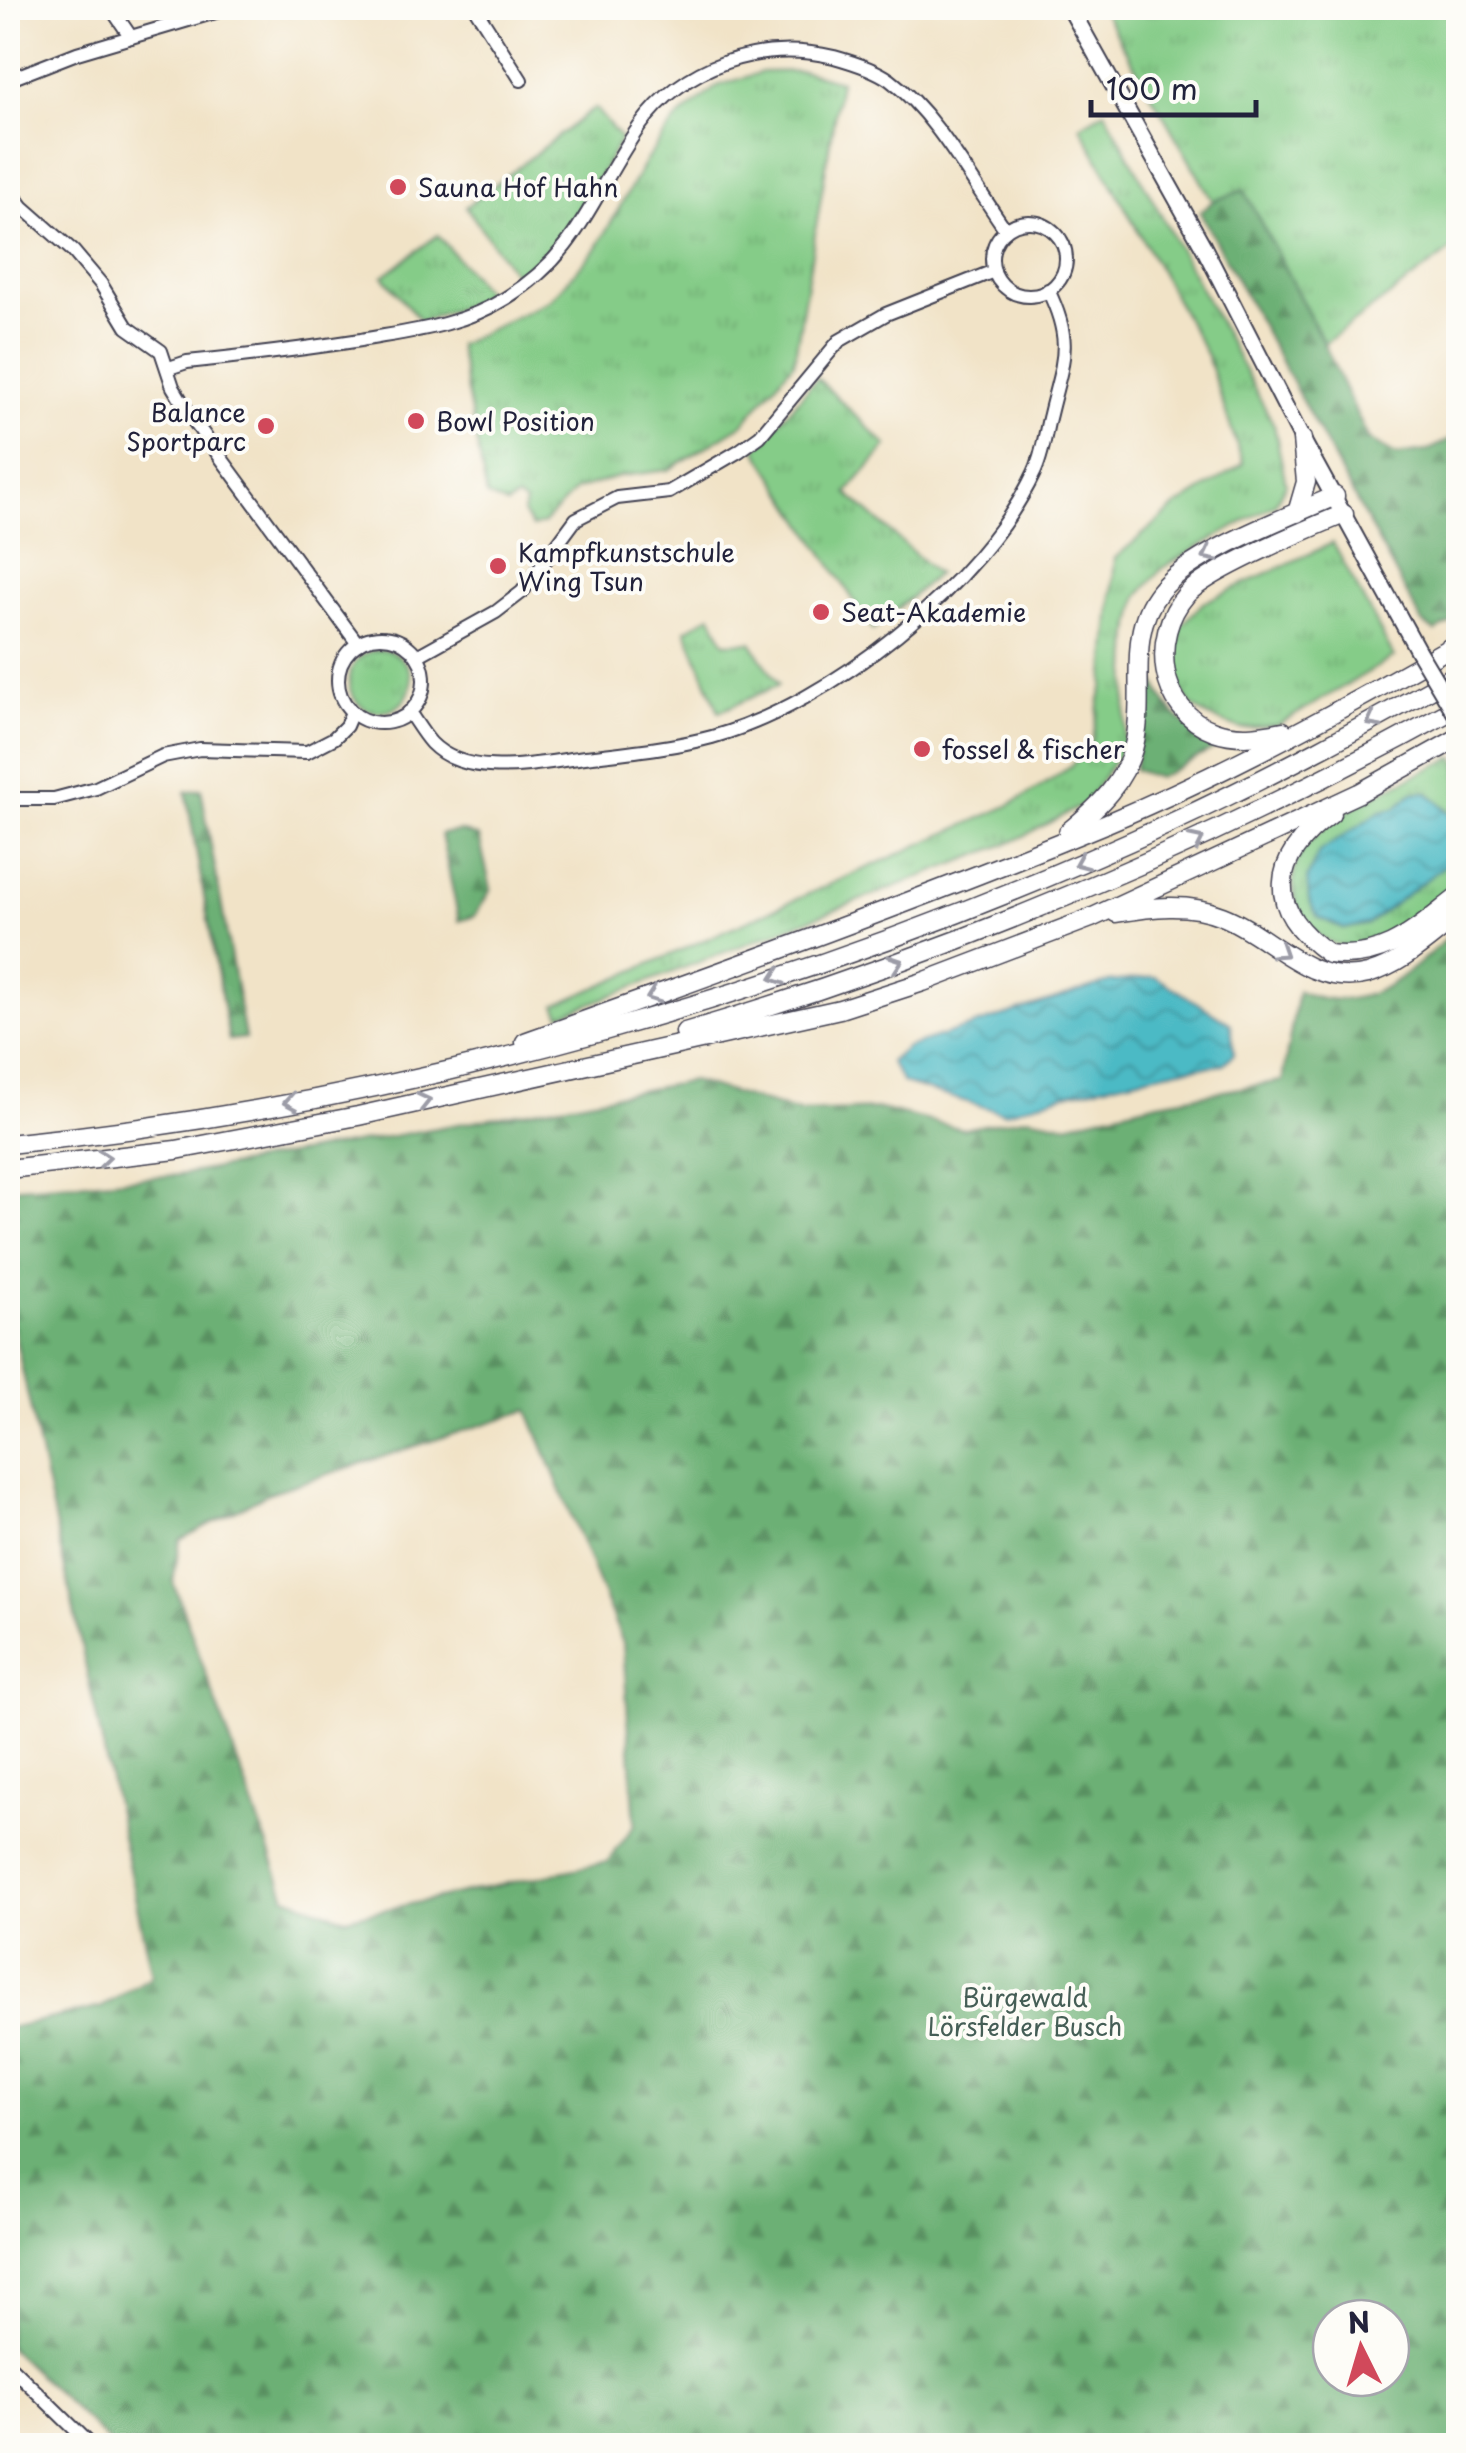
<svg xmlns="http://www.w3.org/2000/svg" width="1466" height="2453" viewBox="0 0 1466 2453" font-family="'Playpen Sans',sans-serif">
<defs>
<pattern id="grass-tufts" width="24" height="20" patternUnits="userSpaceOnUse" patternTransform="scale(2.5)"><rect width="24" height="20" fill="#85cc88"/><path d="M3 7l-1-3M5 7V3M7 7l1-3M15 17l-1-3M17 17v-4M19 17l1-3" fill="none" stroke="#73af76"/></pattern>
<pattern id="forest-firs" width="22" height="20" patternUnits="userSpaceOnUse" patternTransform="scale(2.5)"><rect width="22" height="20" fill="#6cb074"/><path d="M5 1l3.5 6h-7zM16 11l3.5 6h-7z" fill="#588f60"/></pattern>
<pattern id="water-waves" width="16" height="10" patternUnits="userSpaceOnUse" patternTransform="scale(2.5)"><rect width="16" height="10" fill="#4cbac5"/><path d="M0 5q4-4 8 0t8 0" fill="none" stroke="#3f97a1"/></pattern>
</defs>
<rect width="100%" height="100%" fill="#fdfcf7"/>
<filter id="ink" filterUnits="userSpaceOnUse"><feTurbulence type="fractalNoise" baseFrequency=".01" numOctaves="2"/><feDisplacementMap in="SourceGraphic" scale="20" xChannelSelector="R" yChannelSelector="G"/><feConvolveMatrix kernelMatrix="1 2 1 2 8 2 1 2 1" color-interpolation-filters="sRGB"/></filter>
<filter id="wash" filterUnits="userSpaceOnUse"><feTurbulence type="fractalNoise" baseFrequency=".0048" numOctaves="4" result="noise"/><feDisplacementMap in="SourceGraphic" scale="40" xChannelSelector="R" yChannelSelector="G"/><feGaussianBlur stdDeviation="2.25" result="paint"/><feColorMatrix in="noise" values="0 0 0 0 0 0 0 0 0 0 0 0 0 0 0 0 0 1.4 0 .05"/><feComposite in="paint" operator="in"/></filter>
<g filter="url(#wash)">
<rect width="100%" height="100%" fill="#f1e3c7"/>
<g fill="url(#grass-tufts)" stroke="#547762" stroke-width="2.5">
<polygon points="1101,8 1458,8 1458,245 1324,344 1244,191 1213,201"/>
<polygon points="804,71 840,81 794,362 743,424 668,470 621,476 576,490 543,524 532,527 523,513 525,503 517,498 507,505 487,496 458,345 550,300 596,249 647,159 675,121 717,86 762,72"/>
<polygon points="595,108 621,139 568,231 518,279 466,207"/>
<path d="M1105,111L1274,425L1286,484L1275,504L1162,568L1138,597L1130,634L1124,746L1085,804L1014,841L561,1015L556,1005L1006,807C1029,794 1083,765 1092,740C1098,722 1097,704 1104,686L1115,558L1174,508L1243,464L1207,356L1080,126Z"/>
<polygon points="438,235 489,296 421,322 383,276"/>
<polygon points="817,378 887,446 847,493 937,574 873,630 756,449"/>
<polygon points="1333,543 1394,657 1278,725 1241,729 1208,717 1190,704 1178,685 1174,656 1179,628 1204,602"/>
<polygon points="711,615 725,643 751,642 779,685 719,712 686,630"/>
<circle cx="380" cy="681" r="31"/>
<path d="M1454,757L1458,762V829L1447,809L1427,792L1412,793L1396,808L1381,811L1359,828L1318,917L1344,929L1368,924L1456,856L1458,843V882C1430,904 1399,937 1363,945C1306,957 1271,883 1309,842C1346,803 1406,781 1454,757Z"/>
</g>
<g fill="url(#forest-firs)" stroke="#476958" stroke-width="2.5" fill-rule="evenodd">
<polygon points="1244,190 1324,344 1369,440 1396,455 1427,451 1458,435 1458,618 1435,632 1422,622 1200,212 1213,201"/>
<path d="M1156,683C1170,720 1189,728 1223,744L1158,778L1134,770L1147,688Z"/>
<polygon points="201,789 245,1038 229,1040 186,792"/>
<polygon points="460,831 479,837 491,889 475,916 459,921 441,834"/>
<path d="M1458,928V2445H112L8,2346V2028L102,2007L152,1976L8,1303V1188L179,1175L692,1081L799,1112L880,1109L963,1129L1028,1117L1066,1124L1159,1102L1282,1081L1298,991C1368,1020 1410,971 1458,928ZM528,1410L623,1643L635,1824L608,1862L345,1918L286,1897L173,1582L180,1540L269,1493ZM1331,2318H1391V2378H1331Z"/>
</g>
<g fill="url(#water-waves)" stroke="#376e80" stroke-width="2.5">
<path d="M1426,792C1451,812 1462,822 1457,856L1368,924L1344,929L1318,917L1309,900L1307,878L1319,852L1381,811L1396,808L1412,793Z"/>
<polygon points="1156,977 1231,1024 1234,1054 1222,1065 1180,1069 1065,1094 1004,1113 903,1083 890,1062 907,1047 1109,982"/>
</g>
</g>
<g filter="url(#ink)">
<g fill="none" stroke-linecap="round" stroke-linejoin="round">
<defs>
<g id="minor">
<polyline points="111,8 131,37"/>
<polyline points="475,8 521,80"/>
<polyline points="8,80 77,53 229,8"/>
<polyline points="8,187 23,207 73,251 101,284 127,327 161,351 173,387 193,420 358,644"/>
<circle cx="1029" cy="259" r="37"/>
<path d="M169,368L187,362C245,356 303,349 361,340C411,331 462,326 506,298C581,252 592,194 639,127C684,64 761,40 834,57C852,62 875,69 890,80C937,115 972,183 1006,230"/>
<circle cx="381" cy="680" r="43"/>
<polyline points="417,656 496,612 522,592 576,519 617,498 669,492 739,451 760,436 839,341 886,314 994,271"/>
<path d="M409,712C416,722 423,734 431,743C468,781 538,763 585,757C627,752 671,748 712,737C830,704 982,584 1034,473C1043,455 1045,433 1050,414C1063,360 1074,343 1048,290"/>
<polyline points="8,799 54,799 96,788 163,756 200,749 307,752 334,738 346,726 352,712"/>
<polyline points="8,2364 92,2446"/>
</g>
<polyline id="major" points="1070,8 1203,246 1302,439 1418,651"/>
<g id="highway">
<polyline points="1297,513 1306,482 1302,439"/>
<path d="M1283,731C1259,736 1237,739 1214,731C1158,711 1150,636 1186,595C1210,569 1308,529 1344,514"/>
<path d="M1331,814C1269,859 1265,910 1329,954C1386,961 1416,929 1458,897"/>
<path d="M1068,832C1098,807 1127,781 1135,741C1146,691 1125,634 1160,591C1190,553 1288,517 1335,496"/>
<path d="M1116,913C1151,907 1188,902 1222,916C1271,935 1310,989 1368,974C1403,964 1430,937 1458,916"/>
<path d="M685,1032C954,953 1213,842 1458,707"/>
<path d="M525,1042C720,972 916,902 1107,823C1228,772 1345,708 1458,643"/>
<path d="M8,1144C408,1104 805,991 1171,823C1269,778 1364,726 1458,674"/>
<polyline points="8,1169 176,1150 358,1116 840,1009 923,982 1091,918 1359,793 1458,738"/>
</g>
</defs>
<use href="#minor" stroke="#413f50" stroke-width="16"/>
<use href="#major" stroke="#413f50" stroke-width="19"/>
<use href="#highway" stroke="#413f50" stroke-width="21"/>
<use href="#minor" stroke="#fff" stroke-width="12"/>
<use href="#major" stroke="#fff" stroke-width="15"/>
<use href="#highway" stroke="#fff" stroke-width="18"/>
<defs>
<polyline id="major-bridge" points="1418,651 1458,718"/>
</defs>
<use href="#major-bridge" stroke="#413f50" stroke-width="19" stroke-linecap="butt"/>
<use href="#major-bridge" stroke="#fff" stroke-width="15"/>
</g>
<defs><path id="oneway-chevron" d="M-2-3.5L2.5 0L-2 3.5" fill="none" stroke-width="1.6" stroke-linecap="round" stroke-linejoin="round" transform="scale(2.5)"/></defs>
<g stroke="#9c9ca7">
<use href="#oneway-chevron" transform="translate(1209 555) rotate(153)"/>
<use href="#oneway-chevron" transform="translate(1373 721) rotate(152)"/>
<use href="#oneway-chevron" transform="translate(1197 841) rotate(-26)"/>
<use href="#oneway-chevron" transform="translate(1081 862) rotate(157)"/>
<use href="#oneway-chevron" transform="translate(1281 952) rotate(33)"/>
<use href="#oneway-chevron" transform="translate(896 963) rotate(-19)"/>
<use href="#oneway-chevron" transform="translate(777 977) rotate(161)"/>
<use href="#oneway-chevron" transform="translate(653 996) rotate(160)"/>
<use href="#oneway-chevron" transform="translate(424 1101) rotate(-13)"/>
<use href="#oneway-chevron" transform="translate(290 1102) rotate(170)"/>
<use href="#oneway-chevron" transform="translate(104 1158) rotate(-6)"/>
</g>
</g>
<g fill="#d1495b" stroke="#fdfcf7" stroke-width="4">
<circle cx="398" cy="187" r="10"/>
<circle cx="416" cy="421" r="10"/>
<circle cx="266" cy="426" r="10"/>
<circle cx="498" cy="566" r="10"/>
<circle cx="821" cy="612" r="10"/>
<circle cx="922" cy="749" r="10"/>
</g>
<g text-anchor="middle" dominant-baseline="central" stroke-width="8" stroke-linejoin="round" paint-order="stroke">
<g font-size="25" fill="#22223b" stroke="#fdfcf7" text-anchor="start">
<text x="418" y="187">Sauna Hof Hahn</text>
<text x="246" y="412" text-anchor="end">Balance<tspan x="246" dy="29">Sportparc</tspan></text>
<text x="436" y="421">Bowl Position</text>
<text x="518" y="552">Kampfkunstschule<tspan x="518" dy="29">Wing Tsun</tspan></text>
<text x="841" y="612">Seat-Akademie</text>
<text x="942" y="749">fossel &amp; fischer</text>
</g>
<g font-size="25" fill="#455e56" stroke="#fdfcf7">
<text x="1025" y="1997">Bürgewald<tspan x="1025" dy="29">Lörsfelder Busch</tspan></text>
</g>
</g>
<rect width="1466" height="2453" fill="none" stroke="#fdfcf7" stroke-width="40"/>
<g transform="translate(1361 2348) rotate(355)"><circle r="48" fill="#fdfcf7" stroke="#a5a5ac" stroke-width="2.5"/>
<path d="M0-8L18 38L0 25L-18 38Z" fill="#d1495b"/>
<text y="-15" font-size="28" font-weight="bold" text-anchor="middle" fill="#22223b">N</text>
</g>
<path d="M1091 100v15h165v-15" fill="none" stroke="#22223b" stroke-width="5"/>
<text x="1106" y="100" font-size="30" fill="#22223b" stroke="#fdfcf7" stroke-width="8" paint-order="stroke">100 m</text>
</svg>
